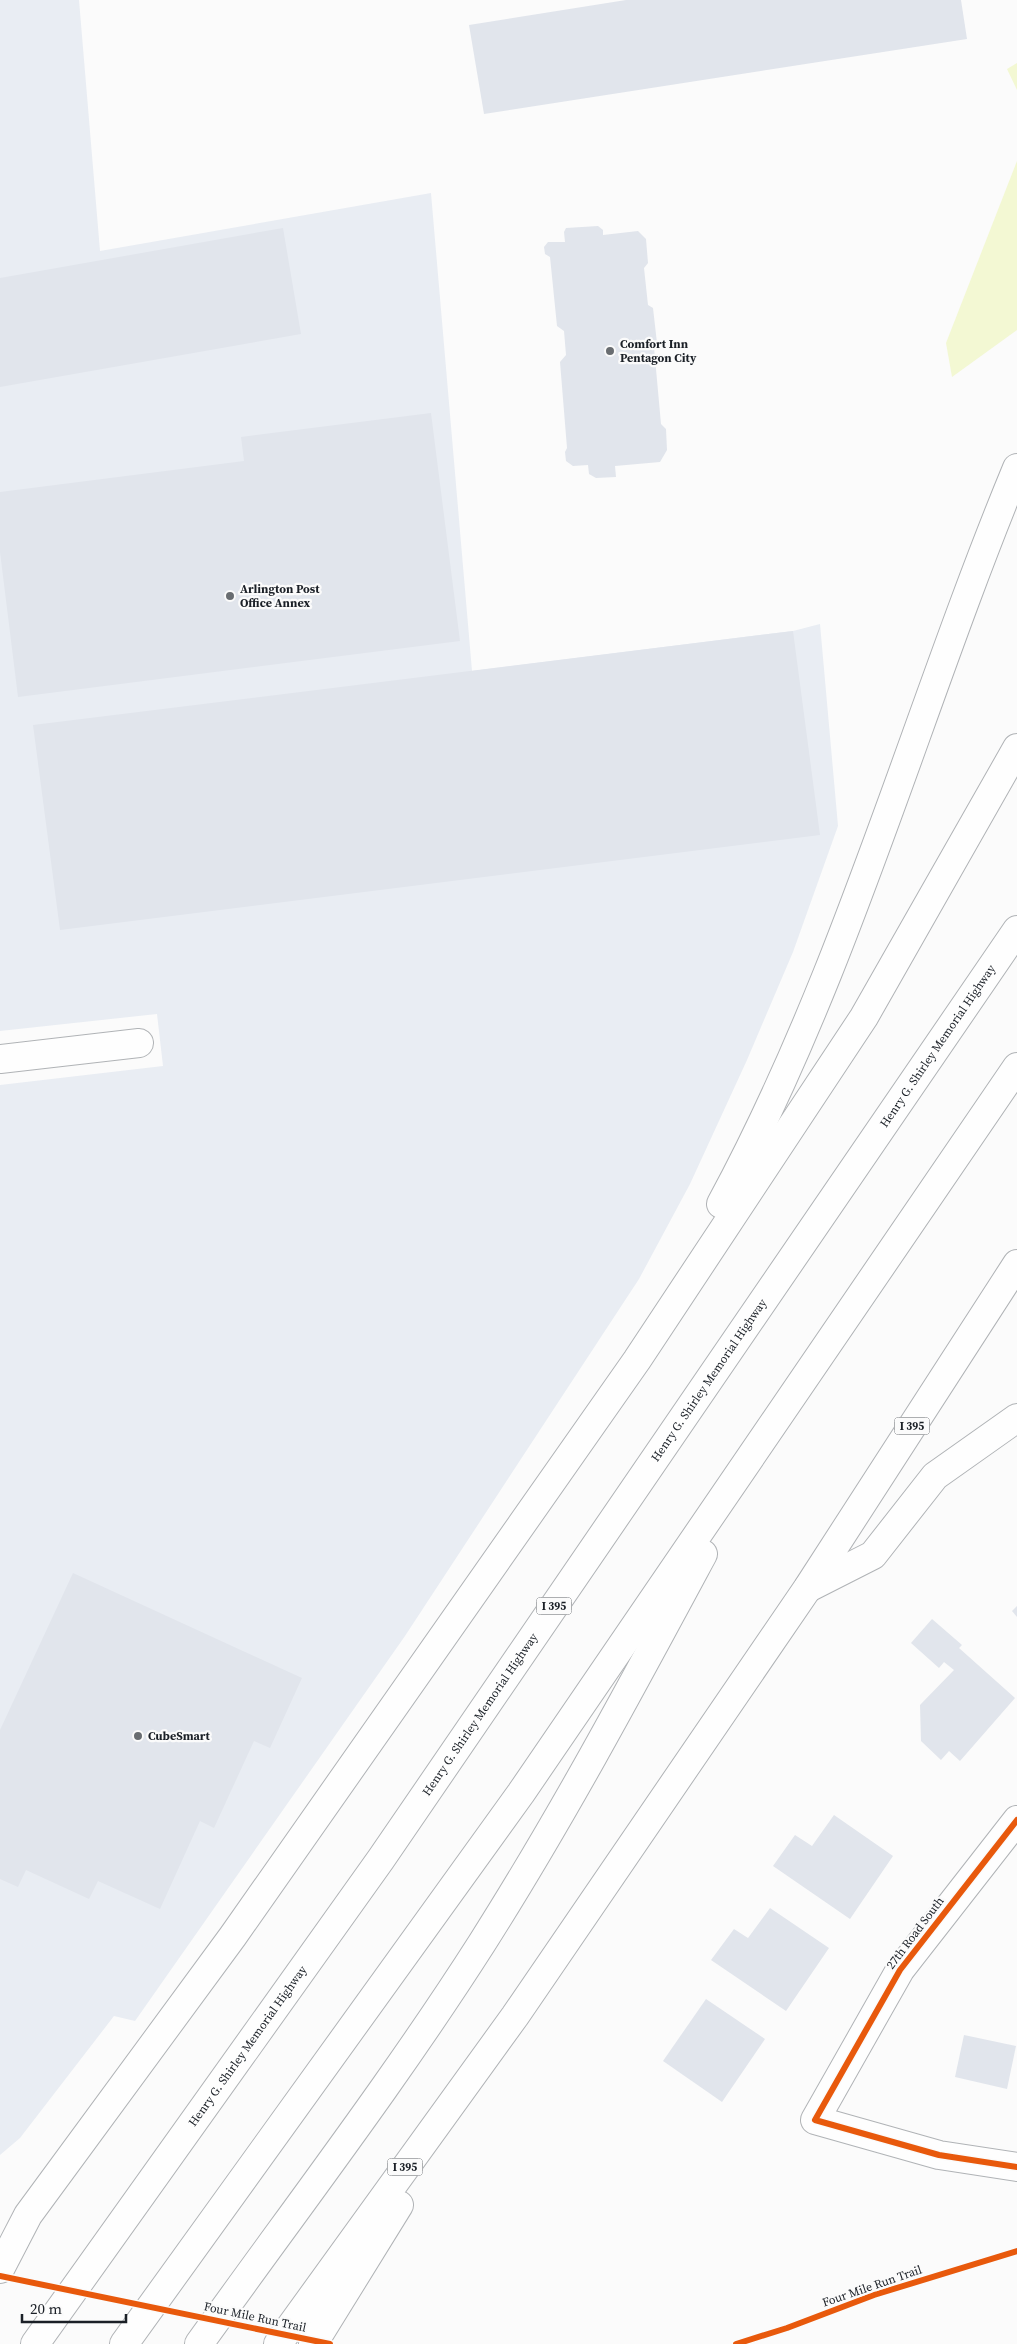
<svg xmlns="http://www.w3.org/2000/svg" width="1017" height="2344" viewBox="0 0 1017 2344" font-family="'Source Serif 4',serif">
<rect width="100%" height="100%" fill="#fbfbfb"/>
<polygon fill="#e9edf3" points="0,0 79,0 100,251 431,193 472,671 793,631 820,624 838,826 793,952 747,1060 690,1184 639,1279 405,1636 135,2021 114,2016 20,2138 0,2155 0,1085 163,1066 157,1014 0,1031"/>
<g fill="#f3f8d3">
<polygon points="1017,63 1017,90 1007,69"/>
<polygon points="1017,161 1017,330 952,377 946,343"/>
</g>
<g fill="#e1e5ec">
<polygon points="626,0 961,0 967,39 484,114 469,25"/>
<polygon points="598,226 603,230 603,235 638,231 646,239 648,263 644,268 648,305 653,308 657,343 654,347 661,424 666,429 667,450 660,462 615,466 616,477 596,478 589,474 588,465 573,466 566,461 565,452 567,448 560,362 566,355 564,331 557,326 550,257 545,254 544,247 548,242 565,242 564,232 566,228"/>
<polygon points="283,228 301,334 0,387 0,278"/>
<polygon points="431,413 460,641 18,697 0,552 0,492 244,461 241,437"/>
<polygon points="793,631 820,835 60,930 33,725"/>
<polygon points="73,1573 302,1678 270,1748 254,1741 214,1828 200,1821 160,1909 98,1881 89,1899 26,1870 18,1887 0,1879 0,1730"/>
<polygon points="1017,1606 1017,1617 1012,1611"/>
<polygon points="932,1619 962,1645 959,1648 1015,1698 960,1761 949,1751 941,1760 921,1741 920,1705 954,1670 944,1662 939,1668 911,1643"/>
<polygon points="834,1815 893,1856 850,1919 773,1866 795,1835 812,1846"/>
<polygon points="770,1908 829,1948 786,2011 711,1960 734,1929 748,1938"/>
<polygon points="706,1999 765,2039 722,2102 663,2061"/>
<polygon points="964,2035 1016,2046 1007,2089 955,2077"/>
</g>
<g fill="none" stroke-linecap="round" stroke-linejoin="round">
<defs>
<g id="minor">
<polyline points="0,1059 139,1043"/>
<polyline points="1017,1820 900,1970 815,2120 939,2155 1017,2167"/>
</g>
<g id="highway">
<path d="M721,1204C847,971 916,712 1017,468"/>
<polyline points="808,1588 873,1555 935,1476 1017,1418"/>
<polyline points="0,2269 28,2215 233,1936 637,1360 864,1017 1017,748"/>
<path id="s1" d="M35,2344L381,1859L1017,930"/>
<polyline points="124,2344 521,1793 1017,1067"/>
<path d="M199,2344C294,2211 394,2081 482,1943C562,1817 632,1686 703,1554"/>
<polyline points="278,2344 515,2016 807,1589 1017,1264"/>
<polyline points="313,2344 399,2205"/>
</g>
</defs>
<use href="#minor" stroke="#b0b3b6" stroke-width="30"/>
<use href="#highway" stroke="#b0b3b6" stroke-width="30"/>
<use href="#minor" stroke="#fefefe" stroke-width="28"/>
<use href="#highway" stroke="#fefefe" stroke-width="28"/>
<defs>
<g id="cycleway">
<polyline points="1017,1820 900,1970 815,2120 939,2155 1017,2167"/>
<polyline points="0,2276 330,2344"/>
<polyline points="736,2344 787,2328 874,2295 1017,2251"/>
</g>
</defs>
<use href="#cycleway" stroke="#fbfbfb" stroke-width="9"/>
<use href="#cycleway" stroke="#e8590c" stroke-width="6"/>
</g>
<g fill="#696d71" stroke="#fbfbfb" stroke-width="2">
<circle cx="610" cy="351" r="5"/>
<circle cx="230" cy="596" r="5"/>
<circle cx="138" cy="1736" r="5"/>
</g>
<g text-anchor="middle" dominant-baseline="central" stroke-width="4.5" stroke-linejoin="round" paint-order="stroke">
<g fill="#fbfbfb" stroke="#5e6267" stroke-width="1">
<rect x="894.5" y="1417.5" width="35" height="17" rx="4"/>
<rect x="536.5" y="1597.5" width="35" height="17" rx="4"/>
<rect x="387.5" y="2158.5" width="35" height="17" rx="4"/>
</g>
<g font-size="11" font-weight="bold" fill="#1b2027">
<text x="912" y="1426">I 395</text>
<text x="554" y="1606">I 395</text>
<text x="405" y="2167">I 395</text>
</g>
<g font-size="12" font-weight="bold" fill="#1b2027" stroke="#fbfbfb" text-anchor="start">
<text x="620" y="344">Comfort Inn<tspan x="620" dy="14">Pentagon City</tspan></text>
<text x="240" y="589">Arlington Post<tspan x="240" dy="14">Office Annex</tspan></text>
<text x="148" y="1736">CubeSmart</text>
</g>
<g font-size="12" fill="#1b2027" stroke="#fbfbfb">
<text stroke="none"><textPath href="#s1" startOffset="1581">Henry G. Shirley Memorial Highway</textPath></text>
<text stroke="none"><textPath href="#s1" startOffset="1176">Henry G. Shirley Memorial Highway</textPath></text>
<text stroke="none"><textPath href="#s1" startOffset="771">Henry G. Shirley Memorial Highway</textPath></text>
<text transform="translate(915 1933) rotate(-53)">27th Road South</text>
<text stroke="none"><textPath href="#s1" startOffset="366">Henry G. Shirley Memorial Highway</textPath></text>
<text transform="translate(872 2286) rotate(-19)">Four Mile Run Trail</text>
<text transform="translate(255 2317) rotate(12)">Four Mile Run Trail</text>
</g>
</g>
<path d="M22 2314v8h104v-8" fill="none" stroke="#1b2027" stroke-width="2.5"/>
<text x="30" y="2314" font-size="15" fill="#1b2027" stroke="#fbfbfb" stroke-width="4" paint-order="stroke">20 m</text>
</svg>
